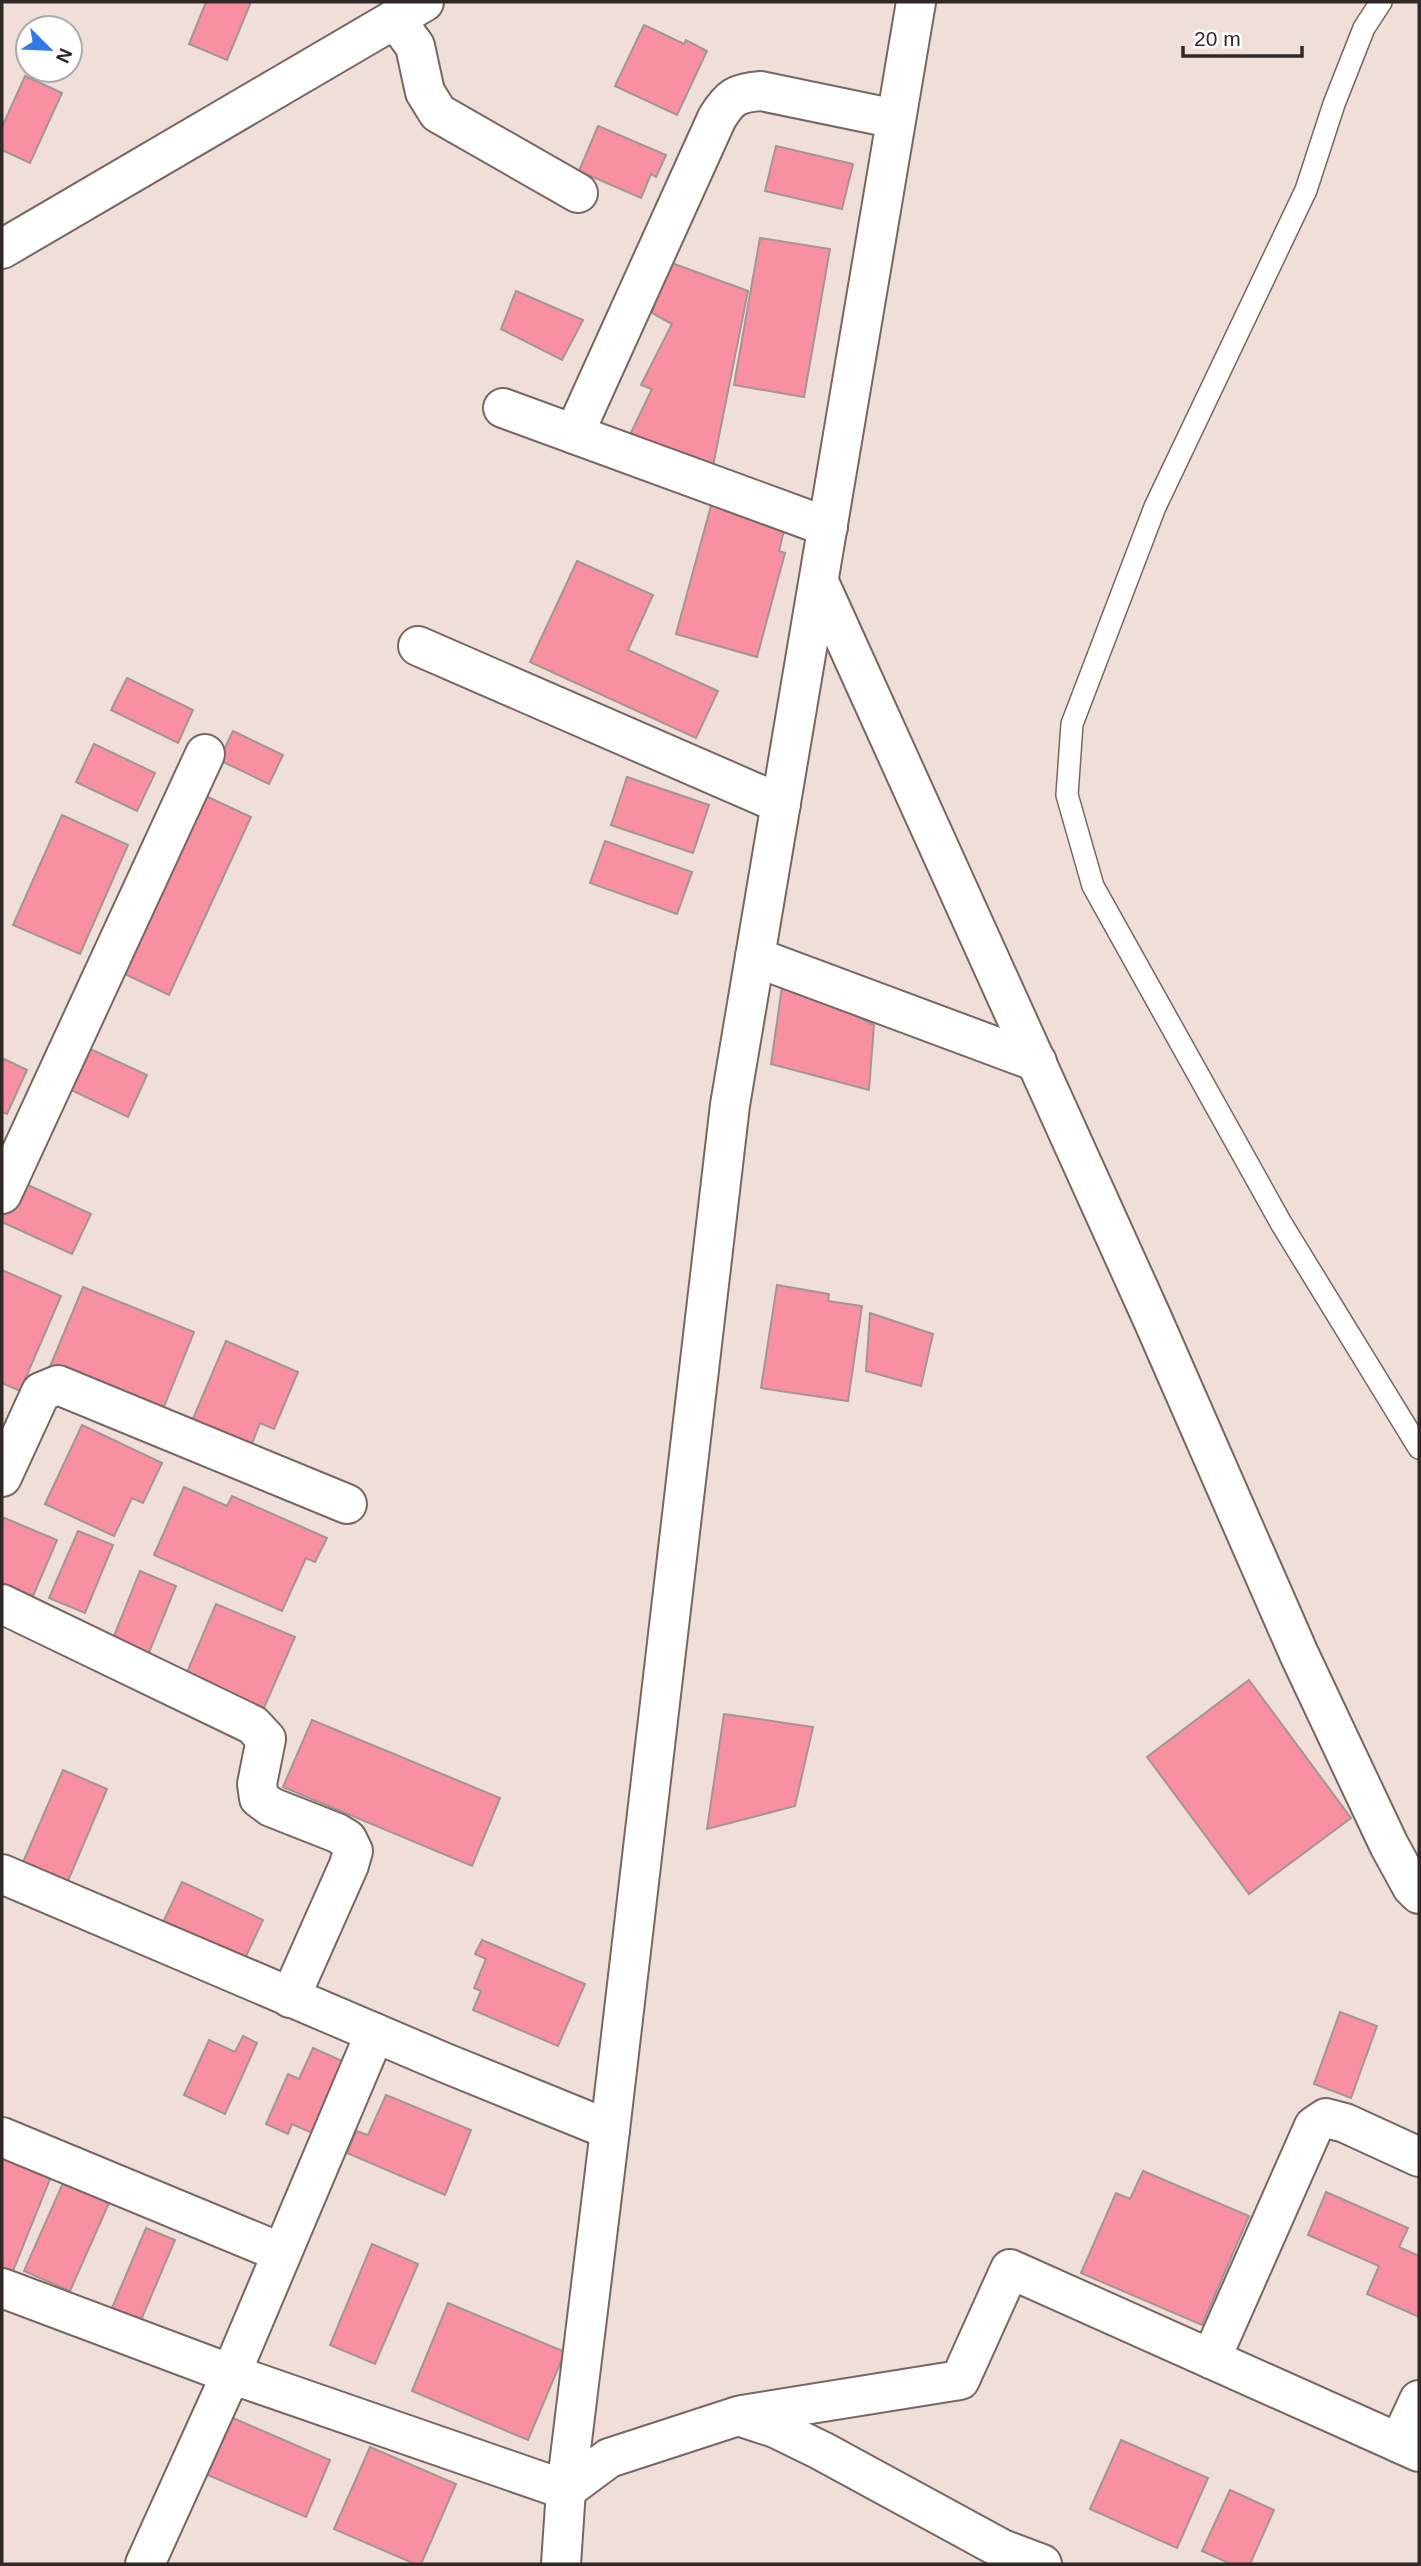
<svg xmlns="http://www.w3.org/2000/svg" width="1421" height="2566" viewBox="0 0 1421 2566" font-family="Arial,sans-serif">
<rect width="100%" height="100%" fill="#f0ded9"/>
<g fill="#f990a1" stroke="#a59496" stroke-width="2">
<polygon points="206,2 251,2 227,60 189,44"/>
<polygon points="644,25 684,44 686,40 707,51 677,115 615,86"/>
<polygon points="25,76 62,93 30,163 2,150 2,127"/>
<polygon points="598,126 666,155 656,177 651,174 641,198 579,171"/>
<polygon points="776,146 853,164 842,209 765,191"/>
<polygon points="760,238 830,249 804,397 734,385"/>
<polygon points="669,262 748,291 710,481 626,443 652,389 641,385 672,324 652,313"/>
<polygon points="516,291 583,320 562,360 501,329"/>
<polygon points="712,502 786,522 779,551 785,553 757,657 676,634"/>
<polygon points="577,561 653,595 628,650 718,691 696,738 530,662"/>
<polygon points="127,678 193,710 178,743 111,710"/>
<polygon points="233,731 283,755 269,784 219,760"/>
<polygon points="94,744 155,773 137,811 76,782"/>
<polygon points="627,777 709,805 693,853 611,825"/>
<polygon points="195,791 251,817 169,995 112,968"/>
<polygon points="62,815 128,845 80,954 13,925"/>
<polygon points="605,841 692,872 677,914 590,883"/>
<polygon points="783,980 874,1025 869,1090 771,1064"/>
<polygon points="88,1048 147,1075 128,1117 69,1089"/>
<polygon points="2,1058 27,1070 7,1114 2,1112"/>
<polygon points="15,1179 91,1214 72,1254 2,1222 2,1208"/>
<polygon points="2,1270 61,1296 20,1391 2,1383"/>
<polygon points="777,1285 829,1294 828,1301 862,1306 848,1401 761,1388"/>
<polygon points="83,1287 194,1332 161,1414 49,1369"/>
<polygon points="870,1313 933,1334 921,1386 866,1371"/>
<polygon points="226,1341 298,1372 274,1429 260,1423 248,1454 189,1428"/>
<polygon points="82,1425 162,1463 143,1503 132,1498 114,1536 45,1504"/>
<polygon points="184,1487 227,1506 232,1496 327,1538 315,1562 306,1558 282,1611 154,1555"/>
<polygon points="2,1517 57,1540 33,1596 2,1583"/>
<polygon points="78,1531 113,1545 85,1613 49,1598"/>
<polygon points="140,1571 176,1586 148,1655 112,1641"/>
<polygon points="216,1604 295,1637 263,1710 185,1677"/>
<polygon points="1249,1680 1351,1818 1249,1894 1147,1757"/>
<polygon points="724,1714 813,1727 795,1806 707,1829"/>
<polygon points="312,1720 500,1798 472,1866 283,1787"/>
<polygon points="63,1770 107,1789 62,1895 17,1876"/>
<polygon points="182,1882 263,1920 239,1971 158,1933"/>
<polygon points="482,1940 585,1984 558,2046 473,2010 481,1991 474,1988 486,1959 475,1954"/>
<polygon points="1340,2012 1377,2026 1351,2098 1314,2084"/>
<polygon points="243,2036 257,2043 225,2114 184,2095 209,2040 235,2052"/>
<polygon points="313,2048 351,2065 319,2136 292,2124 288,2134 266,2124 288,2074 299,2079"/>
<polygon points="386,2095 471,2130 445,2195 347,2153 356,2131 368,2135"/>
<polygon points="2,2153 52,2174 9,2281 2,2278"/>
<polygon points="1143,2171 1249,2216 1202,2325 1081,2273 1116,2193 1130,2199"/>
<polygon points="63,2183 109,2203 70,2291 24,2271"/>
<polygon points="1326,2192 1408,2228 1399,2247 1419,2256 1419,2317 1367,2294 1379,2266 1308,2235"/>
<polygon points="146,2228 175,2240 141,2320 112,2308"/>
<polygon points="372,2244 418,2264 375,2364 330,2345"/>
<polygon points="448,2303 565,2352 528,2440 412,2391"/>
<polygon points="226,2415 330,2460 306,2517 201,2472"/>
<polygon points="1121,2440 1208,2478 1177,2548 1090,2509"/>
<polygon points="370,2447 456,2484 421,2564 415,2564 334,2529"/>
<polygon points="1230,2490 1274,2510 1250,2564 1231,2564 1202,2551"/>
</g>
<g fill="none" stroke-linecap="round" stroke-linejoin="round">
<defs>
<polyline id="service" points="1381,2 1364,28 1334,104 1306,190 1155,507 1072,724 1067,795 1093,886 1281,1223 1419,1448"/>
<g id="minor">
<polyline points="395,19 415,46 425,92 438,113 578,193"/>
<polyline points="2,249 424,2"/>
<polyline points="503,408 828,527"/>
<path d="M574,434L717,118C730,97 736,93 761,91L896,119"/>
<polyline points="418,646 781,804"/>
<polyline points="755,957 1037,1062"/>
<polyline points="2,1194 205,754"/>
<polyline points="2,1477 41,1392 58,1385 347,1504"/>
<polyline points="2,1604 253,1725 266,1739 257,1784 259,1798 271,1807 337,1833 347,1839 353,1851 349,1865 290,1998"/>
<polyline points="2,1874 443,2062 610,2130"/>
<polyline points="2,2137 282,2253"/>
<polyline points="2,2288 231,2374 375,2033"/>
<polyline points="1211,2359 1314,2126 1326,2118 1345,2123 1419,2157"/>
<polyline points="1419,2400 1399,2443 1419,2452"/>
<polyline points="742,2415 960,2380 1010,2269 1399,2443"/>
<polyline points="145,2564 231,2374 566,2490 609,2458 738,2416 775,2428 822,2451 1002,2549 1042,2564"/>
</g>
<g id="tertiary">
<polyline points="819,582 1152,1318 1299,1654 1389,1845 1412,1887 1419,1894"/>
<polyline points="561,2564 566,2490 610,2130 730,1105 916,2"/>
</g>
</defs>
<use href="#service" stroke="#766762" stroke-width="24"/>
<use href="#minor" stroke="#766762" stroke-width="42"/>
<use href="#tertiary" stroke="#766762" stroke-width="42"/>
<use href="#service" stroke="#fff" stroke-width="21"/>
<use href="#minor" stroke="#fff" stroke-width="38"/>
<use href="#tertiary" stroke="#fff" stroke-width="38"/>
</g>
<rect width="1421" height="2566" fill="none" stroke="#2f2826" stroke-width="7"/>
<g transform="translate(49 49) rotate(114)"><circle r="33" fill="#ffffff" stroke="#aca9a8" stroke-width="2"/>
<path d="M0-5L12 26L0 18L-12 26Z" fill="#3379e6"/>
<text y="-10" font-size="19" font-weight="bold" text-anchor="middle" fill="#2f2826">N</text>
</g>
<path d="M1183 46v10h119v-10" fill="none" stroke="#2f2826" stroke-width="3.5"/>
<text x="1194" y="46" font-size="21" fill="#2f2826" stroke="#ffffff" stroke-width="5" paint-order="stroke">20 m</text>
</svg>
